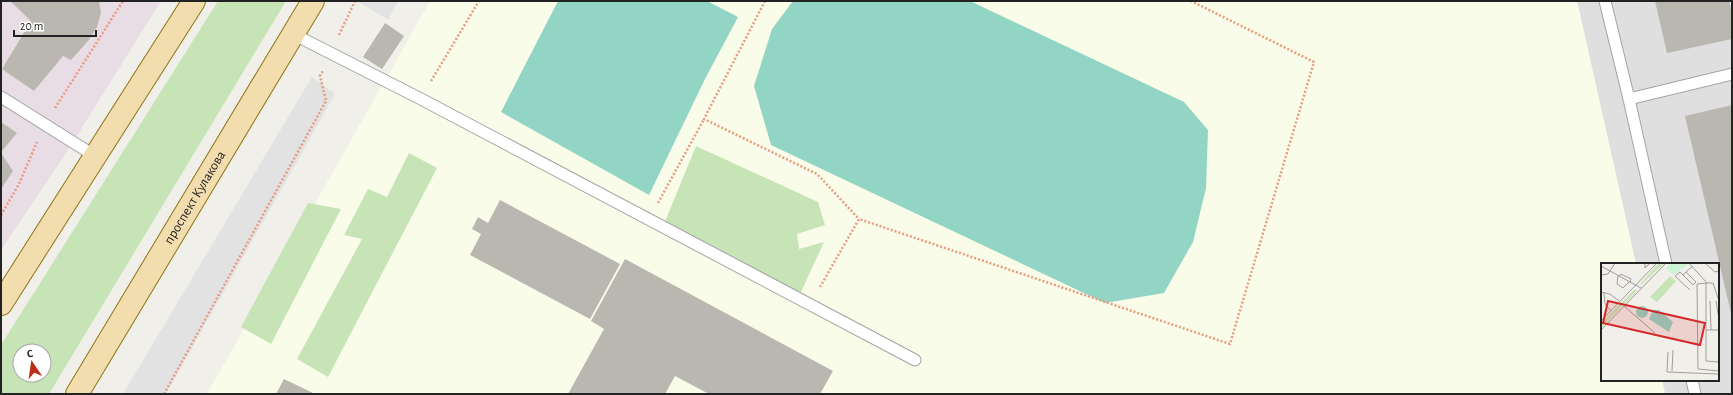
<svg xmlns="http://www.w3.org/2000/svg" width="1733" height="395" viewBox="0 0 1733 395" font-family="'Alegreya Sans',sans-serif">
<rect width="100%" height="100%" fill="#f1efea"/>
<polygon fill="#e0dfdf" points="1577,1 1732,1 1732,394 1665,394 1662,380 1718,380 1718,264 1636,264"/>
<polygon fill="#e9dde5" points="1,1 161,1 68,150 1,250"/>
<polygon fill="#f9fce8" points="430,1 1577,1 1636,264 1602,264 1602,380 1662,380 1665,394 207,394"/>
<g fill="#c7e4b7" fill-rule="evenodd">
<path d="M218,1H286L49,394H1V345ZM20,351H44V375H20Z"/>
<polygon points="696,146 818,202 825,225 797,234 799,249 824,242 801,292 775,286 662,229"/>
<polygon points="409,153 437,168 328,377 297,359 362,239 344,235 368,189 387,197"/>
<polygon points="308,203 341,209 271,344 241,327"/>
</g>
<g fill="#92d5c5">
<polygon points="558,1 707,1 738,17 705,79 649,195 501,112"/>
<polygon points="793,1 970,1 1184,102 1208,130 1206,188 1193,242 1164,293 1105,303 771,145 754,86 772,29"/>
</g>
<g fill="#e2e2e2">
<polygon points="357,1 398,1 390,15 389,20"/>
<polygon points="312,77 335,94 166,394 123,394"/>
</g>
<g fill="#bab6b0">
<polygon points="10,1 99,1 101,13 97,27 88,41 71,60 63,56 34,91 2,69 31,21"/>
<polygon points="1655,1 1729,1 1732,12 1732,39 1667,53"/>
<polygon points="385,23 404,36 382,69 363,57"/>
<polygon points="1732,105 1732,313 1731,313 1685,116"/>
<polygon points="1,122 17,133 1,152"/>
<polygon points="1,153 13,171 1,189"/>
<polygon points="500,200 620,264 590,319 470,255 481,234 472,229 478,217 488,223"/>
<polygon points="625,259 833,371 820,394 709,394 675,376 665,394 568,394 604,329 591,321"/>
<polygon points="284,379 315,394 276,394"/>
</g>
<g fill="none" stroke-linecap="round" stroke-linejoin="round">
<defs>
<g id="lane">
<polyline points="1605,1 1629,99 1666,264"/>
<polyline points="293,34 421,99 915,360"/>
<polyline points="1,97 95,156"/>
<polyline points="1629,99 1732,74"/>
<polyline points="1692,380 1695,394"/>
</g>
<g id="primary">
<polyline points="1,304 194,1"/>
<path id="s1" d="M77,394L313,1"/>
</g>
</defs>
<use href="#lane" stroke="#a3a3a3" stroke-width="13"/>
<use href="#primary" stroke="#8d7513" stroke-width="24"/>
<g stroke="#ea9b82" stroke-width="2.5" stroke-dasharray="2 2" stroke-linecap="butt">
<polyline points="765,1 704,119 817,174 859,219"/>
<polyline points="339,35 355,1"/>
<polyline points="431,81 479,1"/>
<polyline points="55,108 123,1"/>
<polyline points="658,203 704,119"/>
<polyline points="1,215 19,184 37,142"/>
<polyline points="820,287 859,219 1230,344 1314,62 1191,1"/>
<polyline points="164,394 326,101 320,76 323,71"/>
</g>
<use href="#lane" stroke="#fff" stroke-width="11"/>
<use href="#primary" stroke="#f2ddae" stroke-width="22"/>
</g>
<g text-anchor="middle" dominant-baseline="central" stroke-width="3" stroke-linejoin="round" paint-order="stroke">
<g font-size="14" fill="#222" stroke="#fff">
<text stroke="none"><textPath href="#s1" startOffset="229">проспект Кулакова</textPath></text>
</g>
</g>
<g transform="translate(1601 263)">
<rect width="118" height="118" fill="#f1efea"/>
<path d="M58,0H63L40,22V20ZM69,13L75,18L56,39L49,34ZM34,26L36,28L0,65V60Z" fill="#c7e4b7"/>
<path d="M70,0H87L88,1L72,12L65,6Z" fill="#cef4d6"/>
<path d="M35 49a6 6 0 1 1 12 0a6 6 0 1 1-12 0ZM52,47H58L72,59L68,69L48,56Z" fill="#92d5c5"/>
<path fill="none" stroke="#9e9d9a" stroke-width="1" d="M44,0V5L49,0M88,0L106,20H112M104,0L114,9L118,8M0,3L40,25M85,9L95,19L92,22L82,12L88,6L91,4M0,12L7,11L14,0M82,12L79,9L74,13L89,27M17,13L16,21L22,25L28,19M18,14L20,11L30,16L29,20M105,20V98L118,99M106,20L96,21L97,106L118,108M112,20L118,38M0,29L9,31L18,38M3,30L4,41L10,48M109,38L110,67M115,38L118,56M23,43L54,70M0,58L56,0M0,67L65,0M105,67H118M67,89L66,109L118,111M71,108L72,87"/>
<path fill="#d62828" fill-opacity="0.15" stroke="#d62828" stroke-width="2" d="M7,38L104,60L99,82L2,60Z"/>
<rect width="118" height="118" fill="none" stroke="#222" stroke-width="2"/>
</g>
<rect width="1733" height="395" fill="none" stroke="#222222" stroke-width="4"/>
<g transform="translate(32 363) rotate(347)"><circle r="19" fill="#ffffff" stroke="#a7a7a7"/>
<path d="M0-3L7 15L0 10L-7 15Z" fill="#bb2f19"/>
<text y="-6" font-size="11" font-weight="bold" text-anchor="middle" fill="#222222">С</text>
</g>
<path d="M14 30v6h82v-6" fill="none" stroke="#222222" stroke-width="2"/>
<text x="20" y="30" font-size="12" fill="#222222" stroke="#ffffff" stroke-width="3" paint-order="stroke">20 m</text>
</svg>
